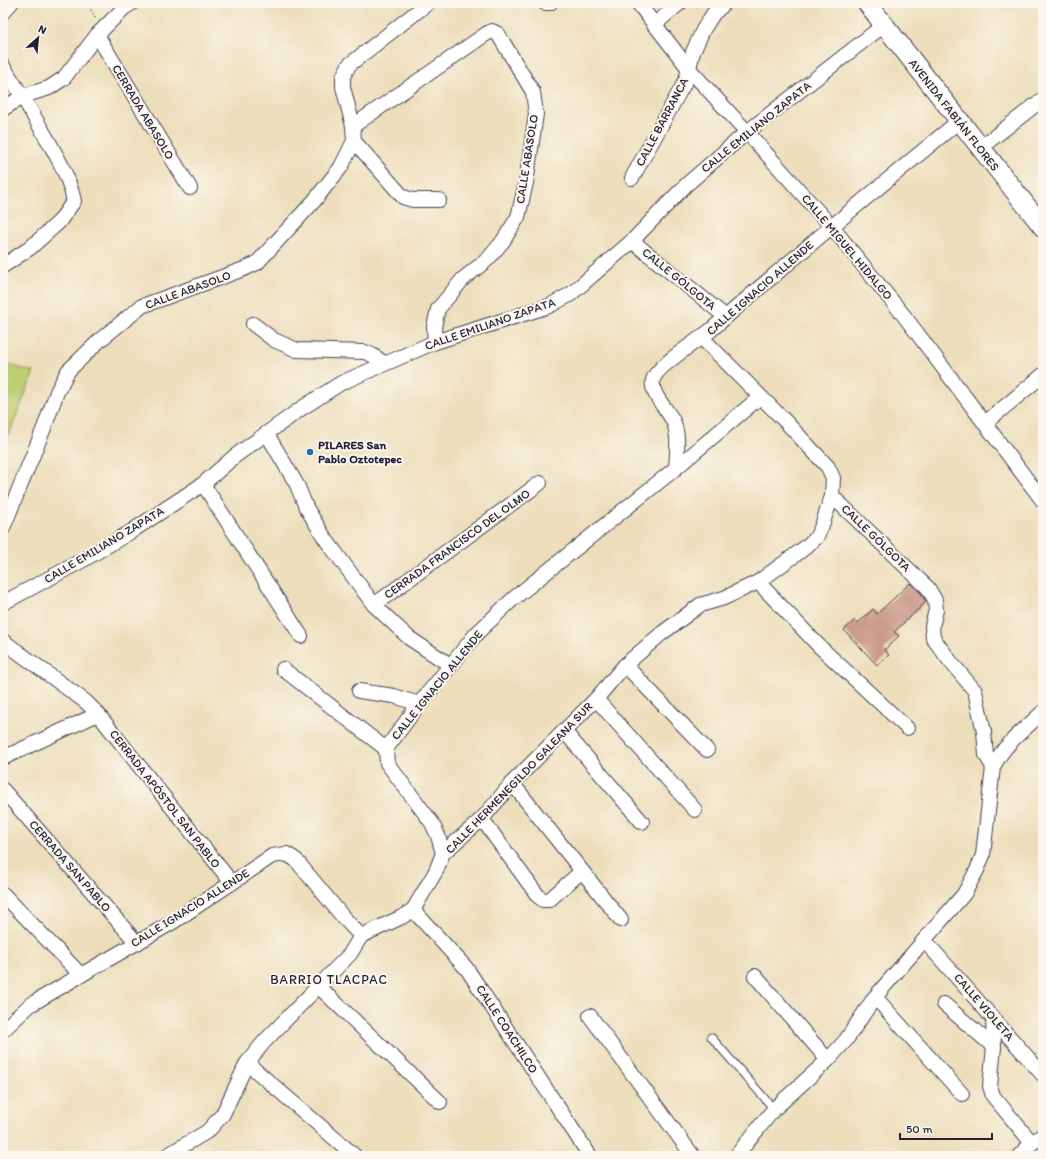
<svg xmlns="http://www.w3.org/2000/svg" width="1046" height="1159" viewBox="0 0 1046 1159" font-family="Itim,sans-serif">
<rect width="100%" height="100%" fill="#fbf7ec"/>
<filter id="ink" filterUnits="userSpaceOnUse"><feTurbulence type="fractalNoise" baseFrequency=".025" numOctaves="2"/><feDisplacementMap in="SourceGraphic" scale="8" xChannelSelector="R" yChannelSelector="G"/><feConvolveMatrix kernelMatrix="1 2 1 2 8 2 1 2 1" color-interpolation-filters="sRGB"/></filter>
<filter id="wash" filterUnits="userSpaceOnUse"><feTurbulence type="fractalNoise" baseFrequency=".012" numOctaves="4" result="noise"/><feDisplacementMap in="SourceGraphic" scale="16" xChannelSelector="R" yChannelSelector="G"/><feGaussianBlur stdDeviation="0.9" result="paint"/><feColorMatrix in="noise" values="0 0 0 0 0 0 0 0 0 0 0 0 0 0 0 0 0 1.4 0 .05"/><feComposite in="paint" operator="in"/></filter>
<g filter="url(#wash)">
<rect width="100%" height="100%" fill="#eddebb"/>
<polygon fill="#becf72" stroke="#707856" points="3,363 34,372 3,449"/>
<g id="blocks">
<polygon fill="#ca9a8b" points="910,583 921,593 926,602 894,632 899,636 884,650 889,655 877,665 844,630 855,620 858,623 873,609 877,614"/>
</g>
</g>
<g filter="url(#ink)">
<use href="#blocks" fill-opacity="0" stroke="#403e4e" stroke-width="1"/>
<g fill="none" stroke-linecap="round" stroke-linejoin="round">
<defs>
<polyline id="lane" points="711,1037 774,1109"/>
<g id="street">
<polyline points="545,3 550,3"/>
<polyline points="638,3 689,69 747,132 831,226 905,317 1043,501"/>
<polyline points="3,12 11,3"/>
<polyline points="654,25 680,3"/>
<polyline points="97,35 190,188"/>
<path d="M3,66C18,89 32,112 46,137C58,158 69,177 74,201L59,222L30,248L3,266"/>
<polyline points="3,109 23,96 49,88 64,78 97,35 124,8 132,3"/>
<polyline points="353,126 486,34 492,31 498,34 533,92 536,114 526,183 518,217 503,241 488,259 463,279 438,309 434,327 435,342"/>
<polyline points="354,141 403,197 413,200 439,200"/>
<polyline points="980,148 1043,99"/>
<polyline points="632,178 686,80 693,52 703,30 713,14 725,3"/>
<polyline points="632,241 726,317"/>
<polyline points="253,324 274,340 297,350 365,352 372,355 384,363"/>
<polyline points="702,338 786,422 828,467 833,478 832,496 928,588 935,600 936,610 932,626 933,638 950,661 975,691 984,732 986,755 993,767"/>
<polyline points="985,423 1043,375"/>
<polyline points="267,434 297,485 306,507 324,537 374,605 409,638 450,665"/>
<path d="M676,468C677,454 679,437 674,423C669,410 650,395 653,380C655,367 699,340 711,330C792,258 876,190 959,121"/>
<polyline points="203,484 301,636"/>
<polyline points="3,528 44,428 57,392 68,371 100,340 142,306 244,269 257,263 268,251 314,201 341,167 354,141 353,126 343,87 343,77 349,65 428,3"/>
<polyline points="758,582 819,646 907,728"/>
<polyline points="3,603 85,559 132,531 203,484 235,456 302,408 341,383 435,342 549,306 571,294 632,241 686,185 747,132 884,25"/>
<polyline points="374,605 540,483"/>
<polyline points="3,641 86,702 98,714 232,883"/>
<polyline points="625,665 707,750"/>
<polyline points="283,669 386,749"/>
<polyline points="359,691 394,696 419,704"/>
<polyline points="596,699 695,810"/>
<polyline points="564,731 642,822"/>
<polyline points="3,758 98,714"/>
<polyline points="512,783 621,920"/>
<polyline points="3,790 137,943"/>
<polyline points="482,819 538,896 543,900 549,900 582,871"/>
<polyline points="443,853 438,836 432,823 387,763 386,749 419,704 477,633 513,599 676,468 760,397"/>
<polyline points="3,894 81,975"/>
<polyline points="413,910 467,969 590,1156"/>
<polyline points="924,940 1043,1075"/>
<polyline points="755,976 828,1060"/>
<polyline points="318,986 440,1102"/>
<polyline points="875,997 962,1094"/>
<polyline points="944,1004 994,1047"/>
<polyline points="590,1016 693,1156"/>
<polyline points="993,1017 994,1047 990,1086 993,1096 1032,1143"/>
<polyline points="3,1030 30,1005 81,975 173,922 272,856 287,854 296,860 343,917 361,936"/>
<polyline points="247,1063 355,1156"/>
<polyline points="166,1156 208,1131 223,1114 247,1063 264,1042 350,954 361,936 402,917 413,910 436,871 443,853 482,819 512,783 596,699 625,665 661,634 700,605 724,598 758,582 802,550 816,538 821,528 832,496"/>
<path d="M736,1156L774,1109L828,1060L846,1040L875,997L964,894L977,870L983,855L993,767C1004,744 1025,729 1043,712"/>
<polyline points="1019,1156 1032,1143 1043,1135"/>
</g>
<polyline id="secondary" points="867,3 1043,227"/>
</defs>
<use href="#lane" stroke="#403e4e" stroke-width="9"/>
<use href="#street" stroke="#403e4e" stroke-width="16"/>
<use href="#secondary" stroke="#403e4e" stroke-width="21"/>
<polyline stroke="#403e4e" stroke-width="2" stroke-dasharray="1 3" stroke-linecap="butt" points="87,3 96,19"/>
<use href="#lane" stroke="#fff" stroke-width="7"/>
<use href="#street" stroke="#fff" stroke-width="14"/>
<use href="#secondary" stroke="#fff" stroke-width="19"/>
</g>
</g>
<circle fill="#1f6fb2" stroke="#fbf7ec" stroke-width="1.5" cx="310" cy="452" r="4"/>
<g text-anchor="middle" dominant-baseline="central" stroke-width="4" stroke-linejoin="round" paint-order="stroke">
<g font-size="12" fill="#22223b" stroke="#fbf7ec">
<text transform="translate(143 112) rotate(59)">CERRADA ABASOLO</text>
<text transform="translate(954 115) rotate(52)">AVENIDA FABIÁN FLORES</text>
<text transform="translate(662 122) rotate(-62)">CALLE BARRANCA</text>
<text transform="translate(756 127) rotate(-39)">CALLE EMILIANO ZAPATA</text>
<text transform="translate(527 159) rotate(-81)">CALLE ABASOLO</text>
<text transform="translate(847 247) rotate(50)">CALLE MIGUEL HIDALGO</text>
<text transform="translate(679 279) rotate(39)">CALLE GÓLGOTA</text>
<text transform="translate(760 288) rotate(-41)">CALLE IGNACIO ALLENDE</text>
<text transform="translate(188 290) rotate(-20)">CALLE ABASOLO</text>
<text transform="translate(490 324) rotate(-19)">CALLE EMILIANO ZAPATA</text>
<text transform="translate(876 538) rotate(44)">CALLE GÓLGOTA</text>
<text transform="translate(457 544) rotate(-36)">CERRADA FRANCISCO DEL OLMO</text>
<text transform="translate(104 545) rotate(-31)">CALLE EMILIANO ZAPATA</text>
<text transform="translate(437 685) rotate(-51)">CALLE IGNACIO ALLENDE</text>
<text transform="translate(519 778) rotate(-46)">CALLE HERMENEGILDO GALEANA SUR</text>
<text transform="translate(165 799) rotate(52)">CERRADA APÓSTOL SAN PABLO</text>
<text transform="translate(70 866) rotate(49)">CERRADA SAN PABLO</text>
<text transform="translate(190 908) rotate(-32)">CALLE IGNACIO ALLENDE</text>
<text transform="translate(984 1007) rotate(49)">CALLE VIOLETA</text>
<text transform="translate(507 1029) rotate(57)">CALLE COACHILCO</text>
</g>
<g font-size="12" font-weight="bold" fill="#22223b" stroke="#fbf7ec" text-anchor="start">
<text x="318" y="445">PILARES San<tspan x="318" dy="14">Pablo Oztotepec</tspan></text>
</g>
<g font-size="13" letter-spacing="1" fill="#22223b" stroke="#fbf7ec">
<text x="329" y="979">BARRIO TLACPAC</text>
</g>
</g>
<rect width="1046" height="1159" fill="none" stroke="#fbf7ec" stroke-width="16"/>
<g transform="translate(38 38) rotate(27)" stroke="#fbf7ec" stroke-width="3" paint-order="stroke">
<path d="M0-3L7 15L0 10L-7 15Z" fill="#22223b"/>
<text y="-6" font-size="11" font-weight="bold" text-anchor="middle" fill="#22223b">N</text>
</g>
<path d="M900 1133v6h92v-6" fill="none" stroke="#22223b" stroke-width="2"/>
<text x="906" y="1133" font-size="12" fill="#22223b" stroke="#fbf7ec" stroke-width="3" paint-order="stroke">50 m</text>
</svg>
